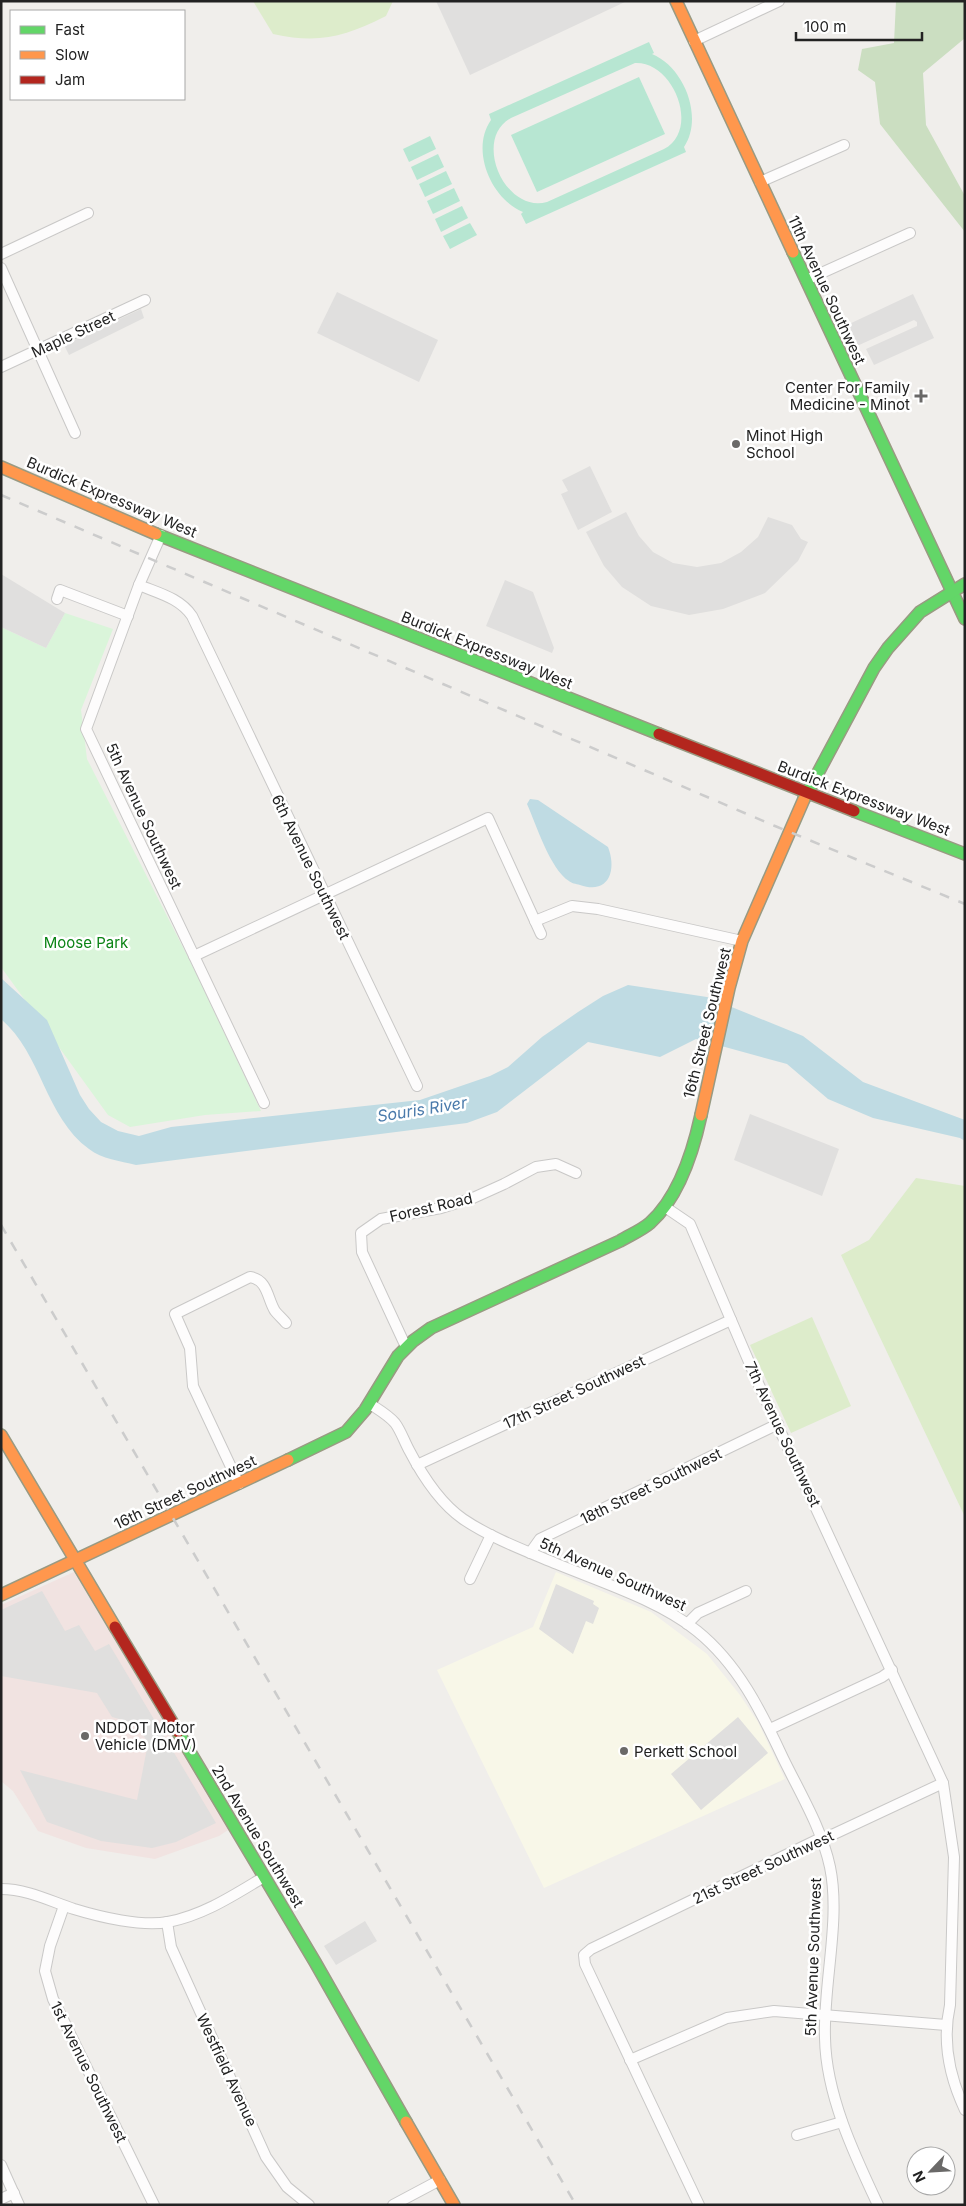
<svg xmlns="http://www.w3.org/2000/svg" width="966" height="2206" viewBox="0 0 966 2206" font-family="Inter,sans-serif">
<rect width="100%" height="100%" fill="#f0eeeb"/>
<polygon fill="#f1e3e1" points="74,1572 228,1830 219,1836 155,1859 86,1848 38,1831 13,1791 1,1781 1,1605"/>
<polygon fill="#f8f7e8" points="556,1572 651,1612 707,1654 740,1695 758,1722 785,1779 544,1888 437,1670 533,1627"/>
<g fill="#ddeccb">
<path d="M253,1H393L386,16C344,37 319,44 273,34Z"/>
<polygon points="916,1178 965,1186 965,1517 841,1255 869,1240"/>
<polygon points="812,1317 851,1406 791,1433 750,1345"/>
</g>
<polygon fill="#cbdec1" points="896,1 965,1 965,38 923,73 926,125 965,196 965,232 880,124 875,82 858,70 862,49 894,43"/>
<polygon fill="#daf5da" points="65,613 113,629 81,710 87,759 195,971 261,1111 205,1115 130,1127 108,1115 1,967 1,627 46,648"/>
<g fill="#b7e6d2" fill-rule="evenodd">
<path d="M649,42L654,53L652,54C684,67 704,117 684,147L686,152L526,224L521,214L523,212C491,199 470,150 491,120L489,114ZM635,63C673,61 701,129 664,149L547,202C505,214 472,139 511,118Z"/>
<polygon points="639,77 665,134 537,192 511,135"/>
<polygon points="430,136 436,149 409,162 403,149"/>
<polygon points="438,154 444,167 417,180 411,167"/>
<polygon points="446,171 452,184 425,197 419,184"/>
<polygon points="454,188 460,201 433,214 427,201"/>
<polygon points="462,206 468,218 441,232 435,219"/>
<polygon points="470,223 477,235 450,249 443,236"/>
</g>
<g fill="#e0dfde">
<polygon points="436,1 627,1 470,75"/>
<polygon points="337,292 438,340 419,382 317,333"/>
<polygon points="913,294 934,338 874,365 866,349 917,326 917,322 914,320 857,346 847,325"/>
<polygon points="141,309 144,318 69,355 64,345"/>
<polygon points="590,466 612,512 578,530 561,494 568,491 562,480"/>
<polygon points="626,512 639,536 653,552 673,563 697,567 721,563 741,552 758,537 768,517 792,525 801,539 808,542 798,561 765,593 723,609 689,615 651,606 622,587 604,566 586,532"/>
<polygon points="1,574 65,613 46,648 1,627"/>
<polygon points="505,580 533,592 554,648 552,653 486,626"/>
<polygon points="750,1114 839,1149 822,1196 734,1160"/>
<polygon points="556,1584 594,1601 593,1604 599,1608 593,1624 586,1621 573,1654 539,1629"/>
<polygon points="42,1591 65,1631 79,1625 95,1651 109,1644 216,1823 176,1842 152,1848 101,1841 47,1822 20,1770 137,1800 148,1743 137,1724 112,1717 97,1693 1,1676 1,1610"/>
<polygon points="738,1717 768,1753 701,1810 671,1774"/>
<polygon points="365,1921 377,1941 336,1965 324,1946"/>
</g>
<g fill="#bfdbe3">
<path d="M530,799L538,800L608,847C617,870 609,895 580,885C576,884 571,883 569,881C550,869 536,824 527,804Z"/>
<path d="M1,978L47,1020L80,1095L89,1109L101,1122L118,1131L139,1136L171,1127L420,1100L490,1076L508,1067L542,1037L578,1012L603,996L628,985L707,997L803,1036L863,1082L965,1120V1141L960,1138L873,1118L828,1099L787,1064L696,1039L660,1057L588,1042L497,1112L467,1123L136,1165C120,1161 102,1159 89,1149C45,1117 42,1054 1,1019Z"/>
</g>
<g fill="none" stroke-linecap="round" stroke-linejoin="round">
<defs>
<g id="street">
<polyline points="694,41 779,1"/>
<polyline points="760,182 844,145"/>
<polyline points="1,254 88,213"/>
<polyline points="1,268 75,433"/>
<polyline points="806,280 910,233"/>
<polyline points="1,367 145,300"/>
<polyline points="161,535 139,585 86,729 264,1103"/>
<path d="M139,585C158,593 180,598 192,616L417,1086"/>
<polyline points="57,599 60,590 128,616"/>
<polyline points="535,921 572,906 598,909 742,941"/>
<polyline points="194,956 488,818 541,934"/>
<path d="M665,1207L690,1224L758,1383L943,1783L954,1857L950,2005C942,2041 949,2076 965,2110"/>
<polyline points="406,1347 362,1252 361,1233 381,1219 441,1208 473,1198 504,1184 536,1167 556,1164 576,1173"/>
<path d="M370,1404C379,1410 388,1415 395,1423C401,1431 404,1441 409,1450C422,1475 440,1503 463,1519C491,1538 526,1551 557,1564C601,1582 660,1601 697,1631C738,1664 761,1711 783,1758C800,1793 822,1829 830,1867C841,1920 823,1984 825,2038C826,2095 854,2154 878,2205"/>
<polyline points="417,1465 731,1320"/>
<path d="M239,1484L193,1386L190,1348L175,1314L250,1277C268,1280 267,1298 275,1311C278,1315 283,1319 286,1323"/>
<polyline points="530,1553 540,1539 778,1424"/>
<polyline points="470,1579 491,1535"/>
<polyline points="687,1624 698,1613 746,1591"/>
<polyline points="770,1729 882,1677 892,1670"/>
<path d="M1,1889C27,1889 50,1901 74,1909C100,1917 142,1927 168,1922C204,1915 234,1895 264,1877"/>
<polyline points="64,1906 50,1946 45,1971 53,1999 154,2205"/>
<polyline points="167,1922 171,1947 266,2157 287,2187 309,2205"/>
<polyline points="630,2060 727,2018 774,2011 946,2025"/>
<polyline points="797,2135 842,2122"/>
<polyline points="1,2165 19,2205"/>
<polyline points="1,2199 14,2193"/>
<polyline points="393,2205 440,2180"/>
<polyline points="699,2205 585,1964 584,1955 591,1949 821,1838 834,1834 943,1783"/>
</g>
<g id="fast">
<polyline points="793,252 965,619"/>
<polyline points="156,534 659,734"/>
<polyline points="804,799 874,668 888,648 920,612 965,584"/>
<polyline points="854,811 965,854"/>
<path d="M288,1460L346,1432L365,1410L398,1356L413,1341L431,1328L620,1241C630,1235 642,1230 650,1223C679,1197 693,1152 701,1115"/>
<polyline points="178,1732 315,1962 406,2122"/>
</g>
<g id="slow">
<polyline points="676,1 793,252"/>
<polyline points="1,467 156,534"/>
<polyline points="701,1115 729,988 742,941 804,799"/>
<polyline points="1,1435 115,1627"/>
<polyline points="1,1595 288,1460"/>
<polyline points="406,2122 454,2205"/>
</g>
<g id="jam">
<polyline points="659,734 854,811"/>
<polyline points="115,1627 178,1732"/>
</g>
</defs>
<use href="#street" stroke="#c9c8c7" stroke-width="12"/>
<use href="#fast" stroke="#999a82" stroke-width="14"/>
<use href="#slow" stroke="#999a82" stroke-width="14"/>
<use href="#jam" stroke="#999a82" stroke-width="14"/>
<use href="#street" stroke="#fdfcfc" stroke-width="10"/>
<use href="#fast" stroke="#63d668" stroke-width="11"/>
<use href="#slow" stroke="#ff974d" stroke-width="11"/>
<use href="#jam" stroke="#b3261e" stroke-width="11"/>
<g stroke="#ccc" stroke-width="2.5" stroke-dasharray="10 10" stroke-linecap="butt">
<polyline points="1,495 775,826 965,904"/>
<polyline points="1,1225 576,2205"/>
</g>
</g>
<g fill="#6a6968" stroke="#fff" stroke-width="2">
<path d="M918.5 388.5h5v5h5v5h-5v5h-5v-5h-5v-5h5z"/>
<circle cx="736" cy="444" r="5"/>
<circle cx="85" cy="1736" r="5"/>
<circle cx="624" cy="1751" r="5"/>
</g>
<g text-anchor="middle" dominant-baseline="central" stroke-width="5" stroke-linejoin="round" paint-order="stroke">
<g font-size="15" fill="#222" stroke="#fff">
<text transform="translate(827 290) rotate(65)">11th Avenue Southwest</text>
<text transform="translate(73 334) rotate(-25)">Maple Street</text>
<text transform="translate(112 497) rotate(23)">Burdick Expressway West</text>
<text transform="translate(487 650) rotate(22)">Burdick Expressway West</text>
<text transform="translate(864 798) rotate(21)">Burdick Expressway West</text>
<text transform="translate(144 816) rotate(65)">5th Avenue Southwest</text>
<text transform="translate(311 867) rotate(64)">6th Avenue Southwest</text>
<text transform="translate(707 1023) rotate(-76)">16th Street Southwest</text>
<text transform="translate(431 1207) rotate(-13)">Forest Road</text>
<text transform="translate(574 1392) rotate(-25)">17th Street Southwest</text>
<text transform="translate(783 1434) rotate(65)">7th Avenue Southwest</text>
<text transform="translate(651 1486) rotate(-26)">18th Street Southwest</text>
<text transform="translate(185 1492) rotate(-25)">16th Street Southwest</text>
<text transform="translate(613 1574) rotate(24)">5th Avenue Southwest</text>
<text transform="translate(258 1836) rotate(59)">2nd Avenue Southwest</text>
<text transform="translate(763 1867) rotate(-25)">21st Street Southwest</text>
<text transform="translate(813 1957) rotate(-88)">5th Avenue Southwest</text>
<text transform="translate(227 2070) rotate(65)">Westfield Avenue</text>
<text transform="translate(89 2072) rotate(64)">1st Avenue Southwest</text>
</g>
<g font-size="15" fill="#222" stroke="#fff" text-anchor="start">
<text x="910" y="387" text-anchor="end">Center For Family<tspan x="910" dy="17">Medicine - Minot</tspan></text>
<text x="746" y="435">Minot High<tspan x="746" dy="17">School</tspan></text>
<text x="95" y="1727">NDDOT Motor<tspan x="95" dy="17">Vehicle (DMV)</tspan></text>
<text x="634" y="1751">Perkett School</text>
</g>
<g font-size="15" fill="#0c8416" stroke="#fff">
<text x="86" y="942">Moose Park</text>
</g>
<g font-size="16" font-style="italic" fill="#4a7aab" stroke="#fff">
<text transform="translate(422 1109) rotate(-9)">Souris River</text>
</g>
</g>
<rect width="966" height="2206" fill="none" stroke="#222222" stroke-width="5"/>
<rect x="10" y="10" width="175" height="90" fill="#ffffff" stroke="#a7a7a7"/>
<rect x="20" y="26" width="25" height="8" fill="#63d668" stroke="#a7a7a7"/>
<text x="55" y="35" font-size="15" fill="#222222">Fast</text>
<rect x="20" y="51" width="25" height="8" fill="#ff974d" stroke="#a7a7a7"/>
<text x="55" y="60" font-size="15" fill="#222222">Slow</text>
<rect x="20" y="76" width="25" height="8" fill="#b3261e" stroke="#a7a7a7"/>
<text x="55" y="85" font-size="15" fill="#222222">Jam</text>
<g transform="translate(931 2171) rotate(245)"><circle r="24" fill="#ffffff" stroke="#a7a7a7"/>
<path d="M0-4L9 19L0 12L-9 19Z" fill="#6a6968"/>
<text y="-8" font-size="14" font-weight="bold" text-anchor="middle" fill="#222222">N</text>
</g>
<path d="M796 32v8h126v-8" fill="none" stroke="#222222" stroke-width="2.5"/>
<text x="804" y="32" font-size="15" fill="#222222" stroke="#ffffff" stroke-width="4" paint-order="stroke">100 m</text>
</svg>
